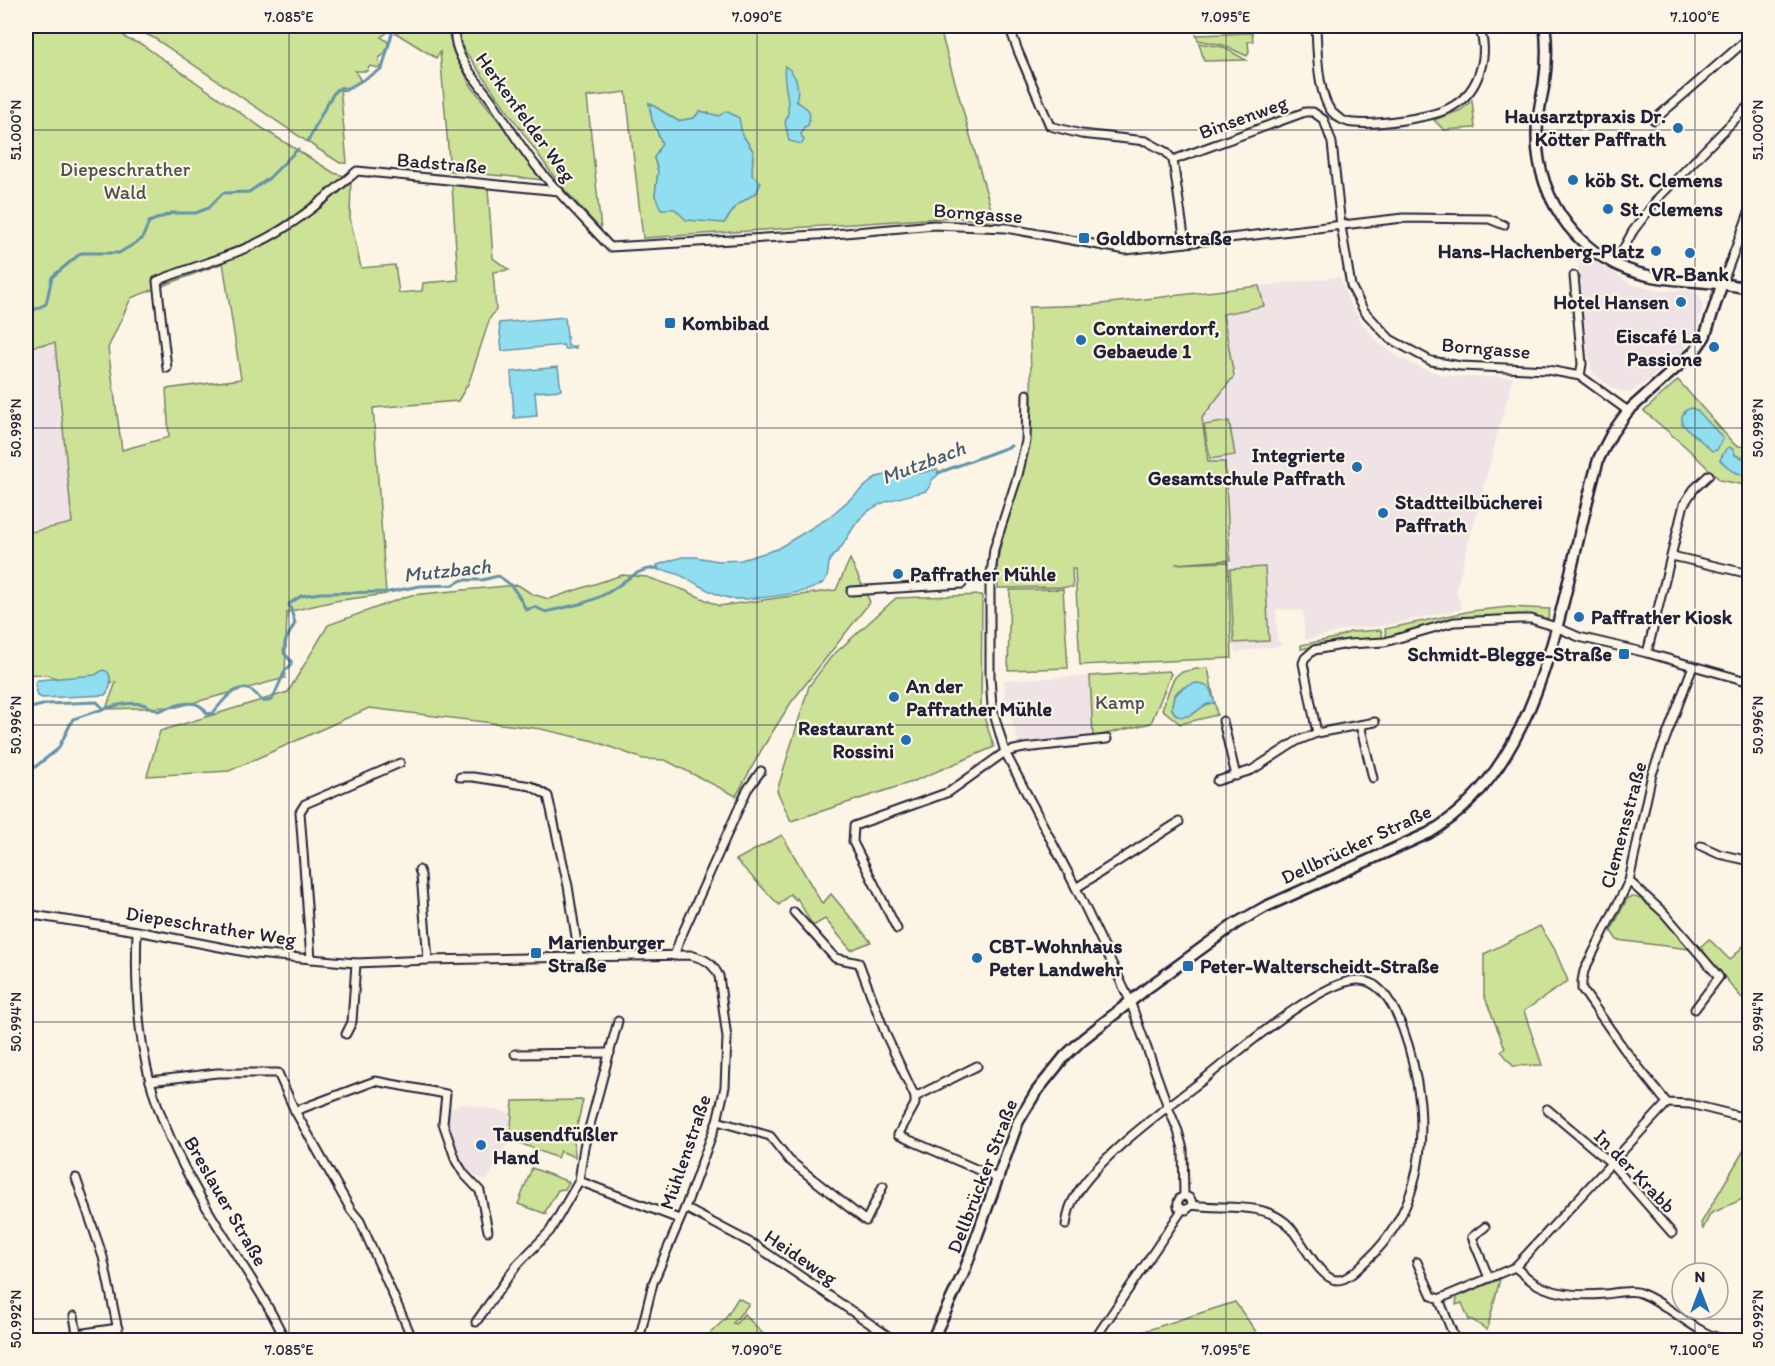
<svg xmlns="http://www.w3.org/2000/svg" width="1775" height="1366" viewBox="0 0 1775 1366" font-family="Itim,sans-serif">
<rect width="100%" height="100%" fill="#fcf5e5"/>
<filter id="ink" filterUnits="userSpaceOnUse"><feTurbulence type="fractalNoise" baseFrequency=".0167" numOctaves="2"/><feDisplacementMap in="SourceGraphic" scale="12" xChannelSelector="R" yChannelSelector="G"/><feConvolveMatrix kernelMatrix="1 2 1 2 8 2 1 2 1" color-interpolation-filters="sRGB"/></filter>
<g filter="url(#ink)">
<g fill="#efe3e6">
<polygon points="1749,242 1749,277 1746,274 1743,265"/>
<polygon points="1581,252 1631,284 1660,291 1691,290 1699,295 1703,304 1697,332 1684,350 1645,383 1629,393 1614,389 1593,374 1587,350 1577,258"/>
<polygon points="1340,277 1348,300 1361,322 1377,341 1397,356 1419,367 1443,375 1467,377 1513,377 1456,590 1462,609 1382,626 1352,628 1305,640 1303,611 1276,609 1277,640 1283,645 1235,652 1225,462 1208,462 1202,418 1234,376 1223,314 1263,306 1259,286"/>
<polygon points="55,343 72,523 26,533 26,354 34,346"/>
<polygon points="1090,676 1093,737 1019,744 1005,698 1004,680"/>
<polygon points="461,1103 511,1113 510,1139 487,1181 464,1171 450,1131 448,1120 449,1109"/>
</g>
<g fill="#cce297" stroke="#778269" stroke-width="1.5" fill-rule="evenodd">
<path d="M26,26H115L127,39L141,44L265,130L334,173L351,178L350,218L361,268L395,265L399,293L422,291L423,283L458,280L452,185L488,189L493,258L509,270L493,272L496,310L490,318L469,382L458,401L373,408L386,594L335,601L287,612L285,678L177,707L106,709L116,682L82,688L48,675L26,674V533L72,523L55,343L34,346L26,354ZM223,263L241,379L166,389L169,437L122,450L108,348L131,298Z"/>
<path d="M128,26H451L448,33L469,83L545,180L450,171L440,52L436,58L391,30L381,37L388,42C388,49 386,54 379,58L380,68L369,66L367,71H355L361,81L351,88L340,87L347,163H340L315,147L154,38Z"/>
<path d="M458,26H939L995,223L955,217L643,238L626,92L587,97L601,230L557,181L458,41ZM649,103L678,121L694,118L700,111L719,116L742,134L753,151L752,175L757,192L737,205L724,223L675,209L655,196L658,171L654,158L662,143L652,120Z"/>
<polygon points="1252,33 1253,41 1248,42 1249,52 1247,56 1223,45 1198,40 1196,35"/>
<polygon points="1199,43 1223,47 1246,60 1204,61"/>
<polygon points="1472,100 1475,128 1444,130 1434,120 1461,110"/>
<polygon points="1259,286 1264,306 1223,314 1234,376 1202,418 1208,462 1225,462 1230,560 1175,564 1228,562 1232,658 1080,665 1075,569 1072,569 1073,587 998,588 997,565 1002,538 1018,487 1029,440 1032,407 1029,307 1092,305"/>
<polygon points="1678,380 1735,445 1749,448 1749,452 1746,451 1743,458 1735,455 1731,470 1749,478 1749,486 1720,480 1687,448 1644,411"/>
<polygon points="1229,421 1235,455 1210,459 1204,425"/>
<polygon points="850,559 870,602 790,704 762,749 736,796 665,760 643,759 594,741 541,729 369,708 229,771 147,776 160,731 288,692 328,625 411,595 518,585 532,594 549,599 622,575 647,577 684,590 719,606 836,590"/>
<polygon points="1265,567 1269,641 1234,643 1230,569"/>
<polygon points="1063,589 1068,668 1008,670 1010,590"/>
<polygon points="982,595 981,708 994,747 912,782 791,821 777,791 809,686 831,657 896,598"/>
<polygon points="1509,607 1550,609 1548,618 1543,619 1516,615 1464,618 1387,639 1385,629 1471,611"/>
<polygon points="1381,630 1383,639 1349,640 1301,649 1301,645 1335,638 1350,632"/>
<path d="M1208,668L1214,700L1207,686C1189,683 1172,686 1172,709L1175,714L1191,715C1199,711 1204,702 1215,703L1217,715L1180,724L1162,709C1176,674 1169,671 1208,668Z"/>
<polygon points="1169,671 1171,674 1151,723 1093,737 1090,676"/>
<polygon points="782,835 821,902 823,903 831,894 871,942 851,950 825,919 813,926 797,898 796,900 790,894 779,905 736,860"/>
<path d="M1631,897C1649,895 1678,935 1689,949L1617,940L1611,931L1627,899Z"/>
<polygon points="1540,926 1554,948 1568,981 1524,1011 1542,1065 1513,1066 1501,1051 1505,1048 1484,995 1484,954"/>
<polygon points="1709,939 1730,960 1749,940 1749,1007 1700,947"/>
<polygon points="583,1100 574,1139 575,1157 560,1151 557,1158 510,1139 513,1101"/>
<polygon points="1744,1150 1749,1154 1749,1196 1710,1214 1703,1229 1701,1223"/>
<polygon points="532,1168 569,1182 565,1189 558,1190 545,1212 546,1214 518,1204"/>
<polygon points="1500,1279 1487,1330 1471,1319 1469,1320 1462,1303 1456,1305 1457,1297"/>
<polygon points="738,1298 749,1304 733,1323 736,1324 744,1314 769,1340 703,1340 725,1319"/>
<polygon points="1235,1302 1262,1340 1145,1340 1132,1335"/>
</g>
<g fill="#91def0" stroke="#6593a8" stroke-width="1.5">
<path d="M785,66C797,74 800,88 796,101C809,110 812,108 808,126L804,127L801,135L804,140L802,144L789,141L785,122C794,105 781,83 785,66Z"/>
<polygon points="649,103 678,121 694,118 700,111 719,116 726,111 739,118 742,134 753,151 752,175 761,182 757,192 737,205 724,223 686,220 675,209 661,209 655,196 658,171 654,158 662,143 652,120"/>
<polygon points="565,317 568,346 576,346 576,348 565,349 563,345 502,351 499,323"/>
<polygon points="558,367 561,390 535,392 537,416 514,418 511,372"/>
<polygon points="1692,408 1698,411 1723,438 1717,450 1712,451 1682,424 1682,416 1686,410"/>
<polygon points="1729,447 1734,450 1735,455 1742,458 1746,451 1749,452 1749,478 1731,470 1720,460 1725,450"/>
<path d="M937,469L940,473L931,481L930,486L926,491C908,496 886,499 870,510C857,518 850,534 842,546C839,551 833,555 830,560C827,566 830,576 824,582C811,594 762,598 744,599C708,601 690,571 658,570L657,565L682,557H696L718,561L741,560L777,549L828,518L876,477L906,471L920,473Z"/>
<path d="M103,670L108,672C112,680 111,688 105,695L42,698L38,696L35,684L38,680L95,675Z"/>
<path d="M1197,683L1209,687L1215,703C1199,702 1197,720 1177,716L1172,709C1171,694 1184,685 1197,683Z"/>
</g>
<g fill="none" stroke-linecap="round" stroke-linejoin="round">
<g stroke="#6593a8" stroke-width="3">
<path d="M308,141C318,123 324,105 337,89L345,90L382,69L394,26"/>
<polyline points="26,314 46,304 52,277 81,253 119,253 142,239 149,222 172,213 196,213 208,208 223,193 249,192 268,179 298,149"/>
<polyline points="938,473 1011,446"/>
<path d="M150,707L158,711C173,707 198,694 207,714L213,713C223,701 238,678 256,694C262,701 262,703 272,700L285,671L291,665V661L284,653L285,642L295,623L289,604L301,596L320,593L389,592L420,586L453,585L462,580H482L498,576C511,582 520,597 526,610L535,607L546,612C566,607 587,604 605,594C625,584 632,569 658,568"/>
<polyline points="26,709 47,704 97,702 104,709"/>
<path d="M26,769L30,771L58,749L73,719C92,713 129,697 148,706"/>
</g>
<defs>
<g id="minor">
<path d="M455,26C451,55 476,79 492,101C507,123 519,145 536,166C559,194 585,220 610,247L834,234L934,225L1006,228L1126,250L1403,218L1489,219L1504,225"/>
<polyline points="1009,26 1018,51 1050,126 1081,134 1146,141 1166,152 1173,160 1185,243"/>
<path d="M1316,26C1317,47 1317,99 1334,114C1339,119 1347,123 1354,123C1377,125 1434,118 1453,106C1479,91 1491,53 1478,26"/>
<polyline points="1743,26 1750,36"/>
<polyline points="1654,120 1750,37"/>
<polyline points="1173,160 1305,112 1313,112 1324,120 1332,143 1341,226 1351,286 1364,311 1390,339 1431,361 1461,366 1548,370 1580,376 1628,411"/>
<polyline points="1615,264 1633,231 1659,197 1750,104"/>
<polyline points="1574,276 1582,364 1580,376"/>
<polyline points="1722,284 1750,210"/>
<path d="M167,368L157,281C196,265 239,255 276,233C305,216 331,193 357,171L559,191"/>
<path d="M1027,394L1026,441L1018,475L994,549L990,583V676L992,707L1005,752L1076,888L1130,1001L1168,1107L1178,1131L1183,1149L1184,1196C1178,1198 1177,1201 1178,1207L1186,1210L1192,1205C1192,1199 1190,1197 1184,1196"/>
<polyline points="1672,556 1750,574"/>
<polyline points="851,591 962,584"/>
<polyline points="1647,653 1684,504 1694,489 1709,475"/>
<polyline points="1693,666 1652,774 1629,881 1584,971 1582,981 1582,989 1624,1049 1667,1103 1690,1104 1750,1119"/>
<polyline points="1223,721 1236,776"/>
<polyline points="1375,722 1317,733 1303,663 1305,658 1314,650 1348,644 1385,642 1454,622 1519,619 1531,619 1556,627 1579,637 1647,653 1750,682"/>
<polyline points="1360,725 1373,778"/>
<polyline points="460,777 473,777 531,786 548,796 568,886 579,956"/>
<polyline points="1217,781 1252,770 1297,741 1317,733"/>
<polyline points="1701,846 1719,854 1750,861"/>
<polyline points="1746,860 1750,848"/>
<polyline points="419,870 421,875 428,960"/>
<polyline points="1629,881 1664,913 1719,977 1695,1009"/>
<polyline points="1076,888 1179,822"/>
<polyline points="794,912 835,958 859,963 886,1035 915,1097 915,1104 898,1135 999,1179"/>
<path d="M26,914L137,931L256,954L356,963L428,960L690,955C705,959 712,962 719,976L727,1038L725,1087L717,1121L685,1208L653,1283L639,1340"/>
<polyline points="897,929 853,842 854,826 949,792 1005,752 1024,748 1107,739"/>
<path d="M137,931C135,981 137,1032 150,1081C161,1122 180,1162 201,1198C229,1247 262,1290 285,1340"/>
<polyline points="674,956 680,939 747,790 761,771"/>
<polyline points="311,959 300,812 305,804 400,763"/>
<polyline points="346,1034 352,1022 356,963"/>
<polyline points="515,1054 610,1053"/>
<polyline points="150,1081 217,1073 278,1073 295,1111 351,1210 360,1221 413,1340"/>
<polyline points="915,1097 977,1066"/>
<polyline points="1547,1109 1611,1163 1672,1233"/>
<polyline points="295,1111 375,1081 446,1094 443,1123 456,1161 464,1174 480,1191 488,1231"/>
<polyline points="717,1121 770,1136 789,1160 866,1221 883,1186"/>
<polyline points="76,1178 103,1257 120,1340"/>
<polyline points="579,1181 679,1219"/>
<polyline points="685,1208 755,1245 894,1340"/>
<path d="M1066,1225C1067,1220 1068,1213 1070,1207C1086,1165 1166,1108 1203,1080C1236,1054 1318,982 1357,980C1399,978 1416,1071 1420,1103C1422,1129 1421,1157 1414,1182C1406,1211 1390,1239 1367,1260C1359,1267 1349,1280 1337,1280C1319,1280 1300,1235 1286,1223C1261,1201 1222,1210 1192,1205"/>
<polyline points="1485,1227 1472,1237 1489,1278"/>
<polyline points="1417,1262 1432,1296 1439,1299 1453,1334 1448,1340"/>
<path d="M1515,1267C1521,1272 1527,1278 1533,1282C1553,1295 1582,1296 1605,1294C1615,1293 1628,1290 1637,1292C1675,1304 1706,1352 1750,1337"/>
<polyline points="1439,1299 1515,1267 1667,1103"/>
<polyline points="74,1316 78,1340"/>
<polyline points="476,1322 517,1265 550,1231 579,1181 584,1147 618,1021"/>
<polyline points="77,1334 118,1328"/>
<polyline points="1094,1340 1182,1210"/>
</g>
<g id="secondary">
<path d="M1545,26C1547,45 1547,65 1544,85C1541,101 1537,118 1537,134C1536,202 1583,263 1650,276C1683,283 1717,280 1750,289"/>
<path d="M932,1340L964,1272L1018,1122L1036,1092L1065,1056L1083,1039L1150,986L1235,924L1265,907L1429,833C1551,761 1562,580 1599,458L1612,433L1628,411L1695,351L1705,336L1722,284"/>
</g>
</defs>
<use href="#minor" stroke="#22223b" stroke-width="11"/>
<use href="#secondary" stroke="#22223b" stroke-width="14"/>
<use href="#minor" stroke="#fcf5e5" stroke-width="7"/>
<use href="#secondary" stroke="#fcf5e5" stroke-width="9"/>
</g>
</g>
<path fill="none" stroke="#22223b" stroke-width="1.5" stroke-opacity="0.45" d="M289,26V1340M757,26V1340M1226,26V1340M1695,26V1273M26,130H1750M26,428H1750M26,725H1750M26,1022H1750M1695,1309V1340M26,1319H1750"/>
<g fill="#1f6fb2" stroke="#fcf5e5" stroke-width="2">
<circle cx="1678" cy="128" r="6"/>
<circle cx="1573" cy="180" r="6"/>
<circle cx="1608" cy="209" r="6"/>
<rect x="1078" y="232" width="12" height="12" rx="3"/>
<circle cx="1656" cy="251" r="6"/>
<circle cx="1690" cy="253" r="6"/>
<circle cx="1681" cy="302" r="6"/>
<rect x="664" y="317" width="12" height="12" rx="3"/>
<circle cx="1081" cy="340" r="6"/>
<circle cx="1714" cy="347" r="6"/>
<circle cx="1357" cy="467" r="6"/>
<circle cx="1383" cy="513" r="6"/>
<circle cx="898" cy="574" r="6"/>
<circle cx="1579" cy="617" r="6"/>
<rect x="1618" y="648" width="12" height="12" rx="3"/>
<circle cx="894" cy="697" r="6"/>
<circle cx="906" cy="740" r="6"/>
<rect x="530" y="947" width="12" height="12" rx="3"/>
<circle cx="977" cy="958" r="6"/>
<rect x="1182" y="960" width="12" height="12" rx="3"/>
<circle cx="481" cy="1145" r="6"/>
</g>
<g text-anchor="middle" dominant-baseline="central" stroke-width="4.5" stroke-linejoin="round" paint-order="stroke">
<g font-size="20" font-weight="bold" fill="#22223b" stroke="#fcf5e5" text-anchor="start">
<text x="1666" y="116" text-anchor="end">Hausarztpraxis Dr.<tspan x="1666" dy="23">Kötter Paffrath</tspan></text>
<text x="1585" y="180">köb St. Clemens</text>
<text x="1620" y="209">St. Clemens</text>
<text x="1096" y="238">Goldbornstraße</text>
<text x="1644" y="251" text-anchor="end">Hans-Hachenberg-Platz</text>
<text x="1690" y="274" text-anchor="middle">VR-Bank</text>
<text x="1669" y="302" text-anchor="end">Hotel Hansen</text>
<text x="682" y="323">Kombibad</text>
<text x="1093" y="328">Containerdorf,<tspan x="1093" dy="23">Gebaeude 1</tspan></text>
<text x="1702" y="336" text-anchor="end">Eiscafé La<tspan x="1702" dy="23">Passione</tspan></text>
<text x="1345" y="455" text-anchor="end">Integrierte<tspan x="1345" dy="23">Gesamtschule Paffrath</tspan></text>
<text x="1395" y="502">Stadtteilbücherei<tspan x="1395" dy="23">Paffrath</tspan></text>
<text x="910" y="574">Paffrather Mühle</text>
<text x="1591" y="617">Paffrather Kiosk</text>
<text x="1612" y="654" text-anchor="end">Schmidt-Blegge-Straße</text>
<text x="906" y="686">An der<tspan x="906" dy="23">Paffrather Mühle</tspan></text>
<text x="894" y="728" text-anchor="end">Restaurant<tspan x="894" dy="23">Rossini</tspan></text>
<text x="548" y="942">Marienburger<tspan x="548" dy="23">Straße</tspan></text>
<text x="989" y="946">CBT-Wohnhaus<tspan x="989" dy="23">Peter Landwehr</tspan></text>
<text x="1200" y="966">Peter-Walterscheidt-Straße</text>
<text x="493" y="1134">Tausendfüßler<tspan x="493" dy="23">Hand</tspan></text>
</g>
<g font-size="20" fill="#22223b" stroke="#fcf5e5">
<text transform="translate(526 117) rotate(54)">Herkenfelder Weg</text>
<text transform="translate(1243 117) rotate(-20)">Binsenweg</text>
<text transform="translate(442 163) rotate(5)">Badstraße</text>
<text transform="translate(978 213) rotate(4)">Borngasse</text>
<text transform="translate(1486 348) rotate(5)">Borngasse</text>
<text transform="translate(1623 825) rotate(-75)">Clemensstraße</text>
<text transform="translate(1356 844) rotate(-25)">Dellbrücker Straße</text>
<text transform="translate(211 926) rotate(9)">Diepeschrather Weg</text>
<text transform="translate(685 1152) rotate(-71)">Mühlenstraße</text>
<text transform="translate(1635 1171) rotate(46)">In der Krabb</text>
<text transform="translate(982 1176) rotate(-69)">Dellbrücker Straße</text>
<text transform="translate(226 1201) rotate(60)">Breslauer Straße</text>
<text transform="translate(801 1257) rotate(34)">Heideweg</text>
</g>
<g font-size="20" fill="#4c5252" stroke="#fcf5e5">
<text x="125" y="169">Diepeschrather<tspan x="125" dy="23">Wald</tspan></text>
<text x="1120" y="702">Kamp</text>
</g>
<g font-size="21" font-style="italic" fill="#435a71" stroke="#fcf5e5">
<text transform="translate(923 462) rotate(-21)">Mutzbach</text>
<text transform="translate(447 570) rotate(-6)">Mutzbach</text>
</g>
</g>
<rect width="1775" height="1366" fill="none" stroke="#fcf5e5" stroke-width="66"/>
<g transform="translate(1700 1291)"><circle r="28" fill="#fcf5e5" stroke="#a5a1a1" stroke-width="1.5"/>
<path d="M0-4.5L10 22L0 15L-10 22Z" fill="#1f6fb2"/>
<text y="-9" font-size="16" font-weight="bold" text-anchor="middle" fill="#22223b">N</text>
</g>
<rect x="33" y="33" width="1709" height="1300" fill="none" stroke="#22223b" stroke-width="2"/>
<g font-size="15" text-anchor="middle" fill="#22223b">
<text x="289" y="22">7.085°E</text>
<text x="757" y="22">7.090°E</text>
<text x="1226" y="22">7.095°E</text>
<text x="1695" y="22">7.100°E</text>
<text transform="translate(16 130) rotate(-90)" y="5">51.000°N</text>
<text transform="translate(1758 130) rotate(-90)" y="5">51.000°N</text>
<text transform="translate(16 428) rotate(-90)" y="5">50.998°N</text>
<text transform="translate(1758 428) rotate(-90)" y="5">50.998°N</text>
<text transform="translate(16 725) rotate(-90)" y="5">50.996°N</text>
<text transform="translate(1758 725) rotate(-90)" y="5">50.996°N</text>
<text transform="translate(16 1022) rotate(-90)" y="5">50.994°N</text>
<text transform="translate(1758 1022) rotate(-90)" y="5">50.994°N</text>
<text transform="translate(16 1319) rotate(-90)" y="5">50.992°N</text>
<text transform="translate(1758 1319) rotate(-90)" y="5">50.992°N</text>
<text x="289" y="1355">7.085°E</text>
<text x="757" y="1355">7.090°E</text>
<text x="1226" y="1355">7.095°E</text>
<text x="1695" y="1355">7.100°E</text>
</g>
</svg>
